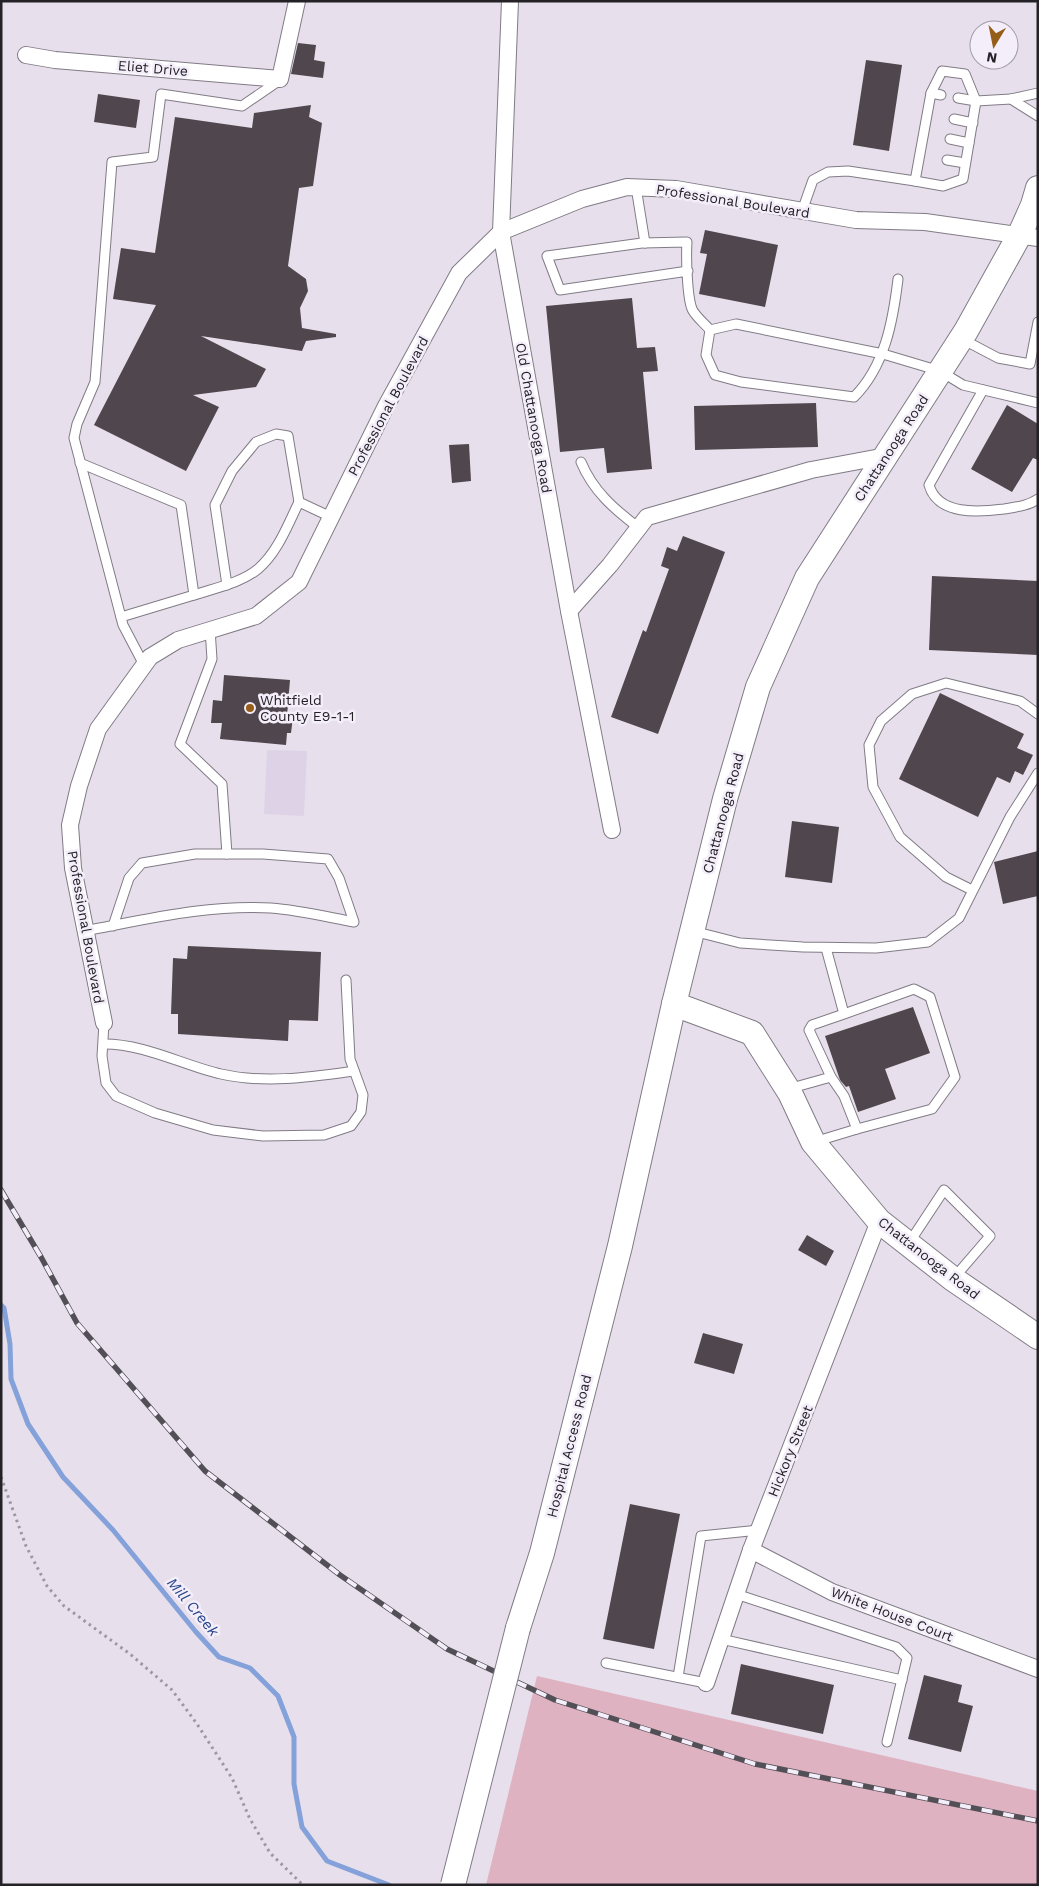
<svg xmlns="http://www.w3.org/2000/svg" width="1039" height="1886" viewBox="0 0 1039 1886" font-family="'Work Sans',sans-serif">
<rect width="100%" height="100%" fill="#e7e0ec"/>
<polygon fill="#ddd2e6" points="267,750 307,751 304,816 264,814"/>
<polygon fill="#dfb2c1" points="537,1676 1038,1791 1038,1885 486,1885"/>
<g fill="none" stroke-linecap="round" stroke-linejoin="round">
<polyline stroke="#84a1da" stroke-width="5" points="1,1305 4,1308 10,1344 11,1379 28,1424 63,1477 113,1530 196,1632 219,1657 250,1668 278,1696 294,1737 294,1784 302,1827 327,1861 389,1885"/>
</g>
<g fill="#50464e">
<polygon points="298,43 316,45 314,60 325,62 323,78 291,74"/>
<polygon points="866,60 902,65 889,151 853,145"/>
<polygon points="98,94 140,100 136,128 94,122"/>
<polygon points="311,105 309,117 322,123 313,186 299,188 288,266 306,279 308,291 300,308 302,328 336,334 336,337 306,341 302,351 201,336 266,369 256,387 193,395 219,407 186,471 94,425 156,305 113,299 121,248 155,253 175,117 252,128 254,113"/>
<polygon points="705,230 778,245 765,307 699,294 707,254 700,253"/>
<polygon points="632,298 637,348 655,347 658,371 643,372 652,469 607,473 604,448 560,452 546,306"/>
<polygon points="816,403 818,447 695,450 694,406"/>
<polygon points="1007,405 1038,424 1038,460 1033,458 1012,492 971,469"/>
<polygon points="469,444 471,481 452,483 449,445"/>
<polygon points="683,536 725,552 658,734 611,717 643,630 646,632 669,569 661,566 667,547 677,551"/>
<polygon points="932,576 1038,581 1038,655 929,650"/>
<polygon points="224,675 290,680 287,716 293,717 291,733 287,733 286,745 220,739 222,723 211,723 213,700 222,701"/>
<polygon points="940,693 1024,734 1017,748 1033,755 1023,775 1015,771 1010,783 997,777 978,817 899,779"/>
<polygon points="792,821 839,827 832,883 785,877"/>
<polygon points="1038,851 1038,896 1003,904 994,862"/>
<polygon points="188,946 321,952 318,1021 289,1020 288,1041 178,1034 178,1014 171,1014 173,958 187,959"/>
<polygon points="913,1007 930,1053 885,1069 896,1099 858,1112 849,1086 846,1087 840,1080 825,1036"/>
<polygon points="807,1235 834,1251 826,1266 798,1250"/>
<polygon points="703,1333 743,1344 734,1374 694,1363"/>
<polygon points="630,1504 680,1514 654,1649 603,1639"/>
<polygon points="741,1664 834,1685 823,1734 731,1714"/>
<polygon points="924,1675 962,1685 958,1702 973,1706 961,1752 908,1739"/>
</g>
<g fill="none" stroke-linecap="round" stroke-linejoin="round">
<defs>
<g id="lane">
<polyline points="1038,93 1011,99 1038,116"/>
<polyline points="958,98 976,101 1011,99"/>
<polyline points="954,119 973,123"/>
<polyline points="950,139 969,143"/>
<polyline points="947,160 965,163"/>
<polyline points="915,181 943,186 963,179 976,101 965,74 942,71 931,93"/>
<polyline points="636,187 645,243"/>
<polyline points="802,211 813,180 828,172 848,171 915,181 931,93 941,95"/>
<path d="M688,271L560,290L547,256L642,243L687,242C686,256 687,296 692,309C695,316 705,324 710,330"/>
<path d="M898,279C893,321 885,366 854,397L741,382L715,375L706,355L710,330L736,324L883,354L940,371L963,385L1038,403"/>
<polyline points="962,339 998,358 1030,364 1038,322"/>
<path d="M983,390L929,485C938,516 979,512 1004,509C1016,507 1028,506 1038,499"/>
<path d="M581,462C593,491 614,509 639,528"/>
<polyline points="80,463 181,505 194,595 121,617"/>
<polyline points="227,585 215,505 232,471 256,442 276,434 288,436 299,502"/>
<path d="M194,595C215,588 241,583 258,569C278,552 288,524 299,502L331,517"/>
<polyline points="210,629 212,659 180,744 222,784 227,854"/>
<polyline points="144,665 123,625 74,438 77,424 95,382 112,162 153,157 161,94 242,106 280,80"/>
<polyline points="972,890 946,877 900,837 873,787 869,745 881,721 912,694 946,683 1020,701 1038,714"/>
<path d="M84,931C144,920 209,904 271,908C299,910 327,917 354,922L339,878L328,859L263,854H195L142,863L129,878L113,926"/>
<polyline points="693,931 740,943 803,947 876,948 928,942 959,918 1010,817 1038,773"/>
<polyline points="826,948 844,1014 812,1025 809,1030 831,1077 844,1096 857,1129 932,1109 955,1077 930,997 914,989 844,1014"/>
<polyline points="104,1023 102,1056 106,1083 116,1096 155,1113 213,1130 263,1136 324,1135 351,1126 361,1112 363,1095 350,1059 346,980"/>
<path d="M104,1044C145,1044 182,1065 221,1074C265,1084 311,1077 354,1071"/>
<polyline points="788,1089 831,1077"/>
<polyline points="814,1142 857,1129"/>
<polyline points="909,1243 944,1190 990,1236 953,1279"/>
<polyline points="736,1594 896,1647 907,1658 887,1742"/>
<polyline points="721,1639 902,1680"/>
<polyline points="606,1663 706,1683"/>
<polyline points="678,1677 701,1536 759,1530"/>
</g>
<g id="street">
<polyline points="510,1 501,232 569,611 612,830"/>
<polyline points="26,55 55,60 280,79 297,1"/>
<polyline points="569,611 610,565 647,517 811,470 886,456"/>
<polyline points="104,1023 73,868 70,825 79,786 98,729 150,657 178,640 256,616 299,582 386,406 459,273 501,232 582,199 627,187 676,189 856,220 925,222 1038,238"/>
<polyline points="751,1550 832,1592 1038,1669"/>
<polyline points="706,1683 751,1550 879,1221"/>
</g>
<g id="secondary">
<polyline points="674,1004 752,1033 790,1093 813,1142 879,1221 953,1279 1038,1337"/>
<polyline points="518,1628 542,1553 620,1246 674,1004 725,799 758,687 807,578 966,331 1020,234 1033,205 1038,188"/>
</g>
</defs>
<use href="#lane" stroke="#817b86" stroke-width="11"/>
<use href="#street" stroke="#817b86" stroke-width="18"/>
<use href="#secondary" stroke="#817b86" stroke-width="26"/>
<polyline stroke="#9c97a0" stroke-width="3" stroke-dasharray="2.5 4" stroke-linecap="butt" points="1,1477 26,1546 47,1586 64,1606 130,1654 172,1690 197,1724 232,1778 250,1819 270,1853 303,1885"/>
<use href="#lane" stroke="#fff" stroke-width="9"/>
<use href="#street" stroke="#fff" stroke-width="16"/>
<use href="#secondary" stroke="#fff" stroke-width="24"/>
<defs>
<polyline id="rail" points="1,1190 41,1257 77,1323 205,1471 340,1575 447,1649 555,1700 755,1764 1038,1821"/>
</defs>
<use href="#rail" stroke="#524f56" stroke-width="5.5"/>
<use href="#rail" stroke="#f4edfa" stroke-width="4" stroke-dasharray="11" stroke-linecap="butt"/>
<defs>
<polyline id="secondary-bridge" points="453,1885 518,1628"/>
</defs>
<use href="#secondary-bridge" stroke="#817b86" stroke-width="26" stroke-linecap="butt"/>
<use href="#secondary-bridge" stroke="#fff" stroke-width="24"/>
</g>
<circle fill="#955e18" stroke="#f4edfa" stroke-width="2" cx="250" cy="708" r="5"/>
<g text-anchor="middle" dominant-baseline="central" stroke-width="5" stroke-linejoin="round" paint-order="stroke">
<g font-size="14" fill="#242227" stroke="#f4edfa">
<text transform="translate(153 68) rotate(5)">Eliet Drive</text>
<text transform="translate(733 201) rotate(9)">Professional Boulevard</text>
<text transform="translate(388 406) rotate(-62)">Professional Boulevard</text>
<text transform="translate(534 418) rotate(80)">Old Chattanooga Road</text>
<text transform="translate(891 448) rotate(-57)">Chattanooga Road</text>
<text transform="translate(723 813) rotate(-75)">Chattanooga Road</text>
<text transform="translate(86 927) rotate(80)">Professional Boulevard</text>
<text transform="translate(929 1258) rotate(38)">Chattanooga Road</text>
<text transform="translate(569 1446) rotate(-76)">Hospital Access Road</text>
<text transform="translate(790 1451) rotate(-68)">Hickory Street</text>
<text transform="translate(892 1614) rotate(21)">White House Court</text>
</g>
<g font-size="14" fill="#242227" stroke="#f4edfa" text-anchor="start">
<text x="260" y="700">Whitfield<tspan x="260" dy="16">County E9-1-1</tspan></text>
</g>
<g font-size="15" font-style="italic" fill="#264589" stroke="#f4edfa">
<text transform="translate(193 1607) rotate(50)">Mill Creek</text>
</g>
</g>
<rect width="1039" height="1886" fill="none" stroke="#242227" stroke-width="5"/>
<g transform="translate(994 45) rotate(190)"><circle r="24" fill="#f4edfa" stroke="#a19ca6"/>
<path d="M0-4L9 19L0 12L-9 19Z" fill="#955e18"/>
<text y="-8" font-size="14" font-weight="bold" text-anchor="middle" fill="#242227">N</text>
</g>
</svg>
